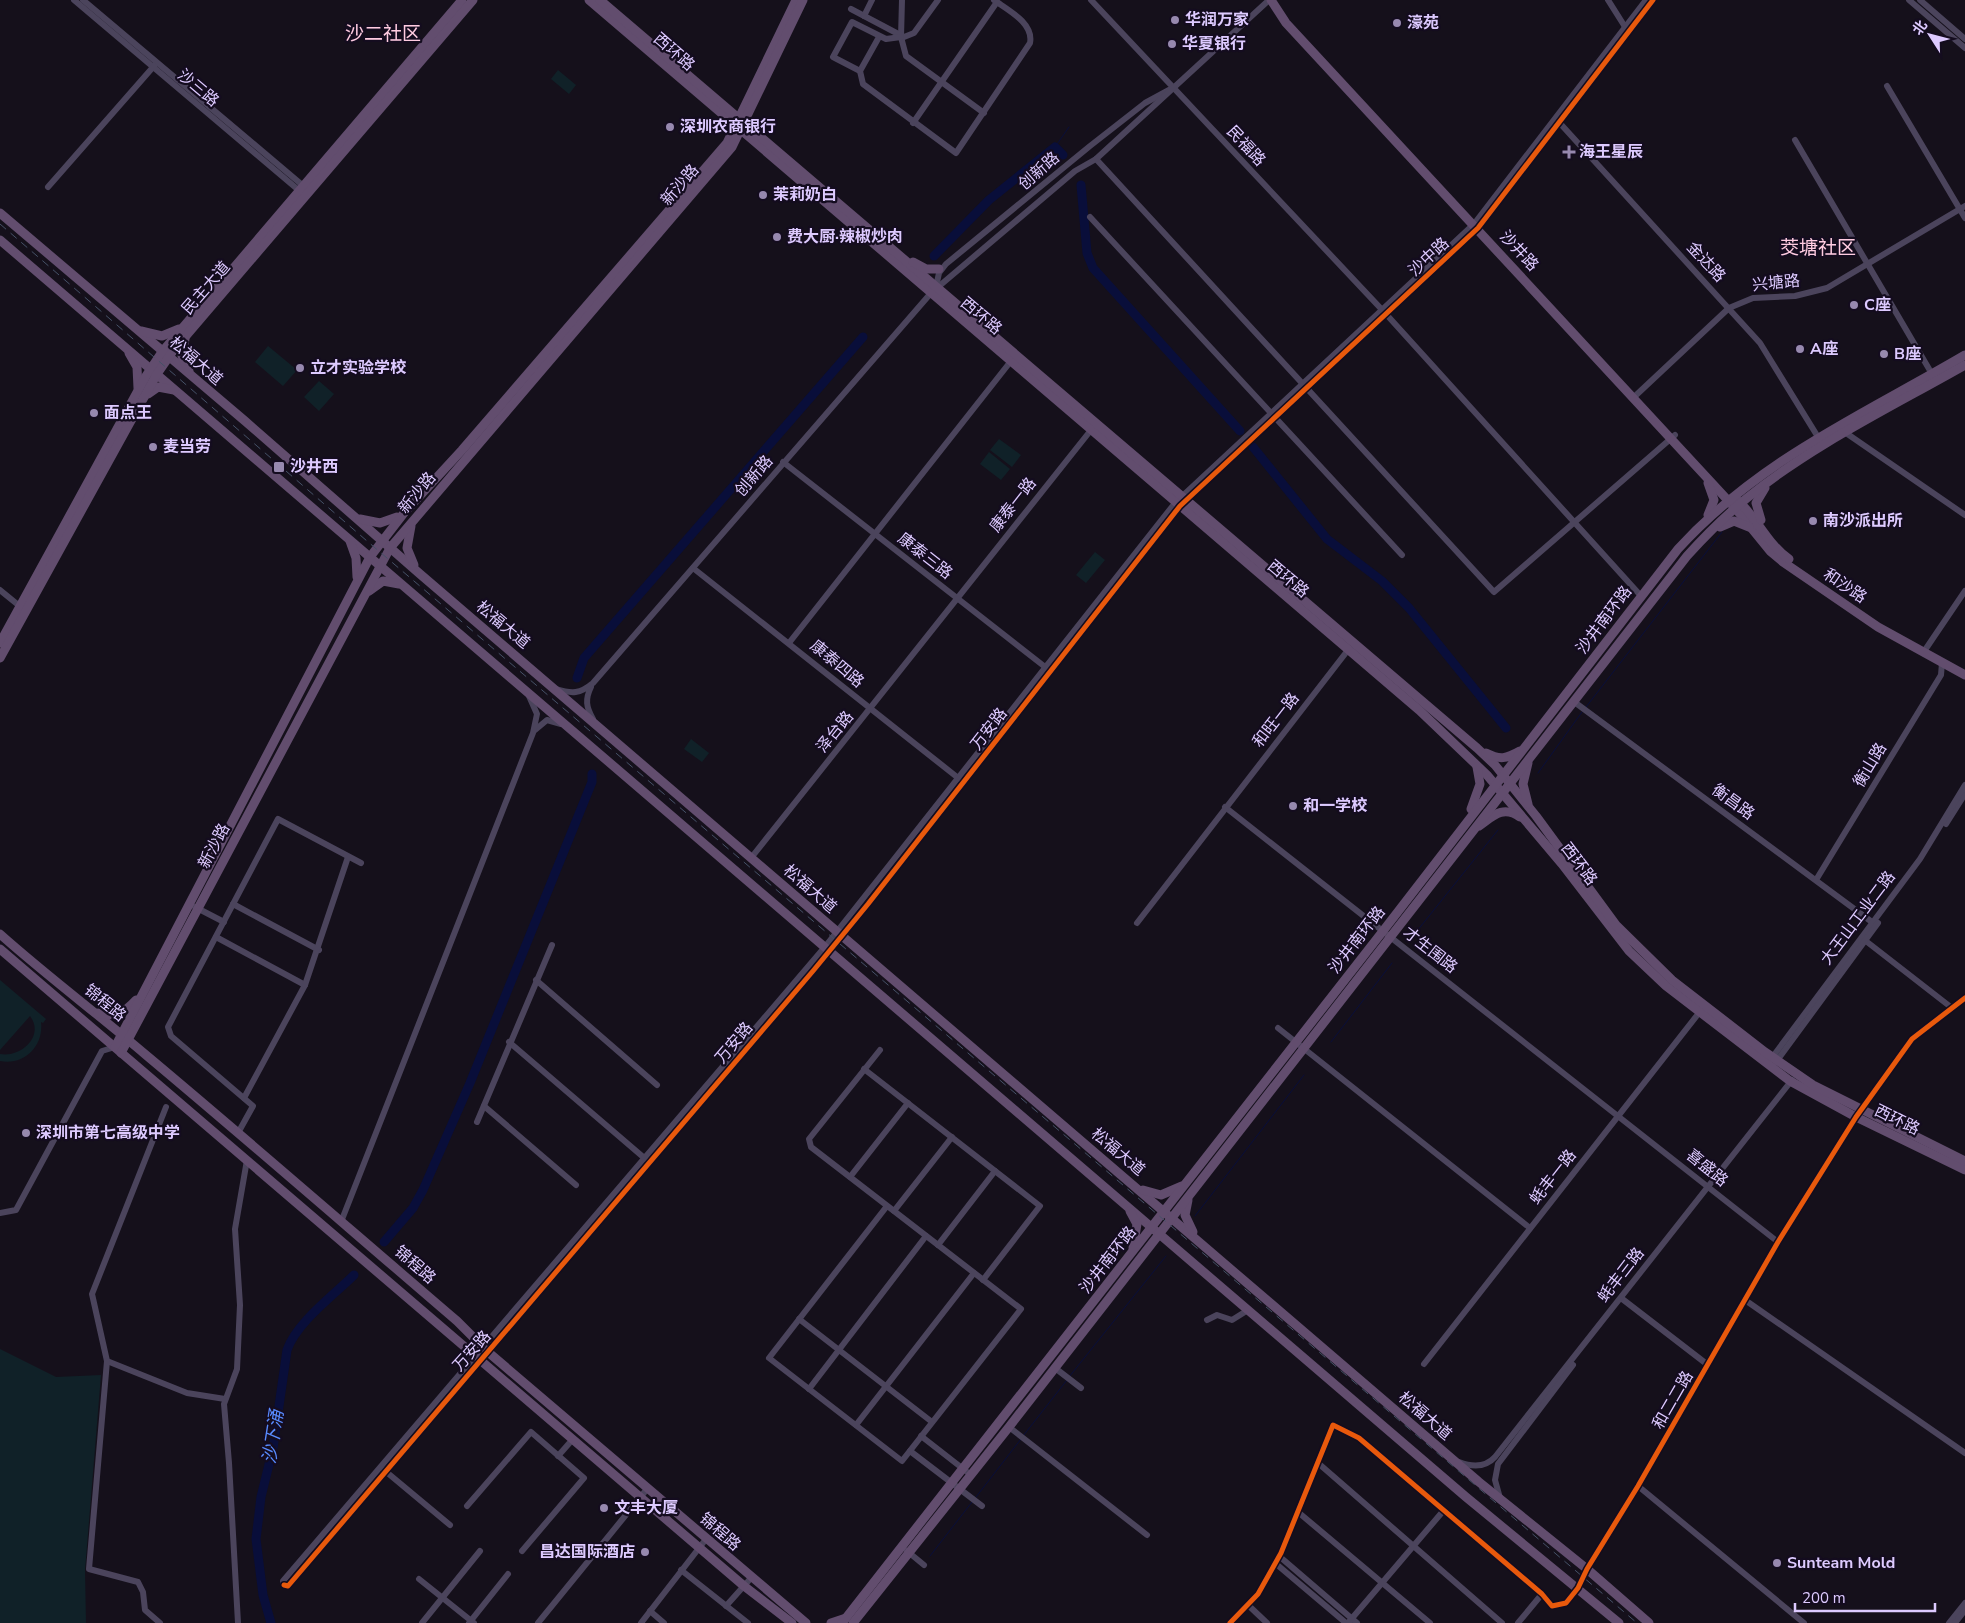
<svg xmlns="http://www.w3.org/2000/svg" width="1965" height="1623" viewBox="0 0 1965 1623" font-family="'Nunito Sans','Noto Sans SC',sans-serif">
<rect width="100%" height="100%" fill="#15101b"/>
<g fill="#102128">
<polygon points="558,70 576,85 569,94 551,79"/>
<polygon points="268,346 297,370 283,386 255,362"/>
<polygon points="319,381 334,394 319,411 304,397"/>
<polygon points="999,439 1021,455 1012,467 990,450"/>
<polygon points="989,452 1010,469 1001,480 980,464"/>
<polygon points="1095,552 1105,560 1086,583 1076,575"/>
<polygon points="691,739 709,753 702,762 684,749"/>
<path d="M0,980L46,1019L43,1023L41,1022C44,1046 24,1066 0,1061V1054C21,1058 45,1036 30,1016L0,1050Z"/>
<polygon points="0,1349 56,1377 101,1375 85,1570 86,1623 0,1623"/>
</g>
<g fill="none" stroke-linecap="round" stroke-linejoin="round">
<g stroke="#090e3a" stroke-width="1">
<polyline points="1055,147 1069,127"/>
<polyline points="1586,707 1722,532"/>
<polyline points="1538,773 1582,712"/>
<polyline points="1417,931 1498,830"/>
<polyline points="1331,1042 1392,963"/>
<polyline points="1195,1216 1304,1075"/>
<polyline points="1069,1377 1166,1256"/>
<polyline points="1023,1436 1067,1380"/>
<polyline points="976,1497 1021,1439"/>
<polyline points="930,1556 972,1502"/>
</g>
<g stroke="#090e3a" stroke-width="9">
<polyline points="1081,185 1087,253 1093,268 1240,431"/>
<polyline points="934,256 989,200 1055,147 1063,155"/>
<polyline points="1253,447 1327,539 1382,581 1409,608 1506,728"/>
<polyline points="577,678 584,658 863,337"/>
<polyline points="384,1242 413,1208 423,1190 470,1083 592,782 592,774"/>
<path d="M271,1623L263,1595L256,1539L261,1497L273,1448L287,1350C297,1322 333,1296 354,1275"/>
</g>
<g stroke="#4b445c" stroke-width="6">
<polyline points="74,0 302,193"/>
<polyline points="83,0 307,189"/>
<polyline points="902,0 901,37 906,56 984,113"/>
<polyline points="1091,0 1386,314 1641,596"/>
<polyline points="1608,0 1627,30"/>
<polyline points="1909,0 1965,48"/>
<polyline points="1920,0 1965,39"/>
<polyline points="851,9 904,37 914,33 938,0"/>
<polyline points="864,16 872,0"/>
<path d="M879,37L860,71L863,84L956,153L1030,43C1034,23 1008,10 994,0"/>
<polyline points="860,71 833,57 852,22 886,39 901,37"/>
<polyline points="1887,86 1965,218"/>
<polyline points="1557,120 1760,343 1818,437"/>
<polyline points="913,123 997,2"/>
<polyline points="1795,140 1932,374"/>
<polyline points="1096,159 1494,592 1675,435"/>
<polyline points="48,187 154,66"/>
<polyline points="1090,217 1402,555"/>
<polyline points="936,287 939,273 946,264 1090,146 1145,103 1169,90"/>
<polyline points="1633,398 1729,308 1753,298 1795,296 1827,288 1965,206"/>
<polyline points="1846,433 1965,515"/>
<polyline points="783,462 1049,670"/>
<polyline points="693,568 962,781"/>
<polyline points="0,590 22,608"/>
<polyline points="789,643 1011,361"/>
<polyline points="1923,653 1965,591"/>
<path d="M591,687C585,699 586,707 593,719"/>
<path d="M556,689C572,694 580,694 593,683L931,293L1075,171L1096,159L1269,0"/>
<polyline points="1573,701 1876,925"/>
<polyline points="535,730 547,720 561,724"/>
<polyline points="1225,807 1778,1242"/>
<polyline points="1946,824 1965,794"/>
<polyline points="751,858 1091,430"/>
<polyline points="1816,880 1941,675 1942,663"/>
<polyline points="233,904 319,950"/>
<polyline points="195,907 224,922"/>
<polyline points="1137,923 1348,650"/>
<polyline points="216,937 305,985"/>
<polyline points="1862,938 1952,1008"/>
<polyline points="536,980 657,1085"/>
<polyline points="1278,1028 1530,1228"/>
<polyline points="509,1042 649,1162"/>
<polyline points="880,1050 809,1139 811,1147 1021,1309 902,1461 769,1358 887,1206"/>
<polyline points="1771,1059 1920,859 1965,785"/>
<polyline points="1776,1062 1878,923"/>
<polyline points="864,1069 1040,1206 983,1280"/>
<polyline points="244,1098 305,985 348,857"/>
<polyline points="484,1106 576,1185"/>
<polyline points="166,1107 92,1294 107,1361 187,1393 225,1399"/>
<polyline points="477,1122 552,945"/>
<polyline points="238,1133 253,1106 171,1036 168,1027 278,819 361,863"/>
<polyline points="850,1177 908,1103"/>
<polyline points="894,1211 952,1137"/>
<polyline points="0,1213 16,1210 102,1051 115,1047"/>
<polyline points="341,1222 533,733 537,714 529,696"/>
<polyline points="938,1245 995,1171"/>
<polyline points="1621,1298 1708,1365"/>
<polyline points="1745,1300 1965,1453"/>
<polyline points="799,1319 932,1422"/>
<polyline points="1207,1320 1217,1315 1232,1320 1248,1310"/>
<polyline points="107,1361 89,1569 138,1582 143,1592 145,1610 160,1623"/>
<polyline points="1424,1364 1702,1009"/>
<polyline points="1055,1368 1081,1388"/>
<polyline points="809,1389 926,1236"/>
<polyline points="856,1425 974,1273"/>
<polyline points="1009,1427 1147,1535"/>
<polyline points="921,1436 971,1475"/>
<polyline points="910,1451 982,1506"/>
<polyline points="558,1456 573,1439"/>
<path d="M1459,1462C1472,1467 1485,1468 1495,1457L1792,1080"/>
<polyline points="1318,1463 1502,1623"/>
<polyline points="384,1470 450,1525"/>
<polyline points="1638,1486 1804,1623"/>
<polyline points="1500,1498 1495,1480 1498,1464 1573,1365"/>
<polyline points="467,1506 531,1432 584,1478 522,1551"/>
<polyline points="1298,1512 1430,1623"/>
<polyline points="907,1551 924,1565"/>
<polyline points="1279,1556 1357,1623"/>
<polyline points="1275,1563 1346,1623"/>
<polyline points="681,1570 748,1623"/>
<polyline points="419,1579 474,1623"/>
<polyline points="284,1585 288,1586 813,971 868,904 1180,506 1478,228 1653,0"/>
<polyline points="284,1585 283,1581 824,948 1175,503 1474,224 1646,0"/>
<polyline points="1248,1605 1267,1623"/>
<polyline points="726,1606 751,1578"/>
<polyline points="650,1611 664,1623"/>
<polyline points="238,1623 229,1463 224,1404 237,1369 240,1305 235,1229 247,1160"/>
<polyline points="422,1623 480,1551"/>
<polyline points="469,1623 508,1574"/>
<polyline points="538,1623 647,1489"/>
<polyline points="641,1623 706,1539"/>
<polyline points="1230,1623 1258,1594 1281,1553 1333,1425 1359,1438 1542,1594 1552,1606 1566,1603 1578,1588 1587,1569 1638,1486 1778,1242 1856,1117 1912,1039 1965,998"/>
<polyline points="1348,1623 1444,1510"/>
<polyline points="1518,1623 1542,1594"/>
<polyline points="1949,1623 1965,1603"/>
<polyline points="1955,1623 1965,1610"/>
</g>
<g stroke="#624d6e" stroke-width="9">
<polyline points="589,0 1419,710 1487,775 1562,864 1629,951 1666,986 1790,1081 1856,1117 1965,1170"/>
<polyline points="600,0 1477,748 1495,765 1536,816 1616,925 1672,980 1765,1052 1813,1085 1965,1161"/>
<polyline points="1271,0 1286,23 1735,508 1770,551 1783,562 1878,627 1965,675"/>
<polyline points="0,213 245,421 420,574 1479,1482 1587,1569 1649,1623"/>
<polyline points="0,240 1466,1497 1619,1623"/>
<polyline points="913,262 926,269 939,269"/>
<polyline points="141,331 162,336 179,329"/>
<polyline points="185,339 182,356 189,371"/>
<polyline points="129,353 137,367 138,388"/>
<polyline points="148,394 158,387 174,390"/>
<path d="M1737,500C1757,517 1767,544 1789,559"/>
<polyline points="1708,515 1714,500 1708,483"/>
<polyline points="360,519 380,523 397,517"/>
<polyline points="1761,520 1756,503 1765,488"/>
<polyline points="411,526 407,548 414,565"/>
<polyline points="1720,527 1734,521 1749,527"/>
<polyline points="350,541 356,558 357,577"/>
<polyline points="369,591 383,581 399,584"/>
<polyline points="0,643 146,376 162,352 462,0"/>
<polyline points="0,658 133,417 157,374 173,351 473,0"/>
<path d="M1486,753C1500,760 1506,759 1520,751"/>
<polyline points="1528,804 1523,784 1528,763"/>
<polyline points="1471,809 1480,784 1477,767"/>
<path d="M1479,826C1493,816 1503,805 1520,817"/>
<path d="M0,934C47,976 98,1014 146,1055C250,1142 353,1232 457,1321L488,1352L806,1623"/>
<polyline points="0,949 744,1586 792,1623"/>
<path d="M98,1013C115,1018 124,1013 136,1000"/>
<polyline points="115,1047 370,557 404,513 462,450 727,143 796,0"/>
<polyline points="121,1053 390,548 732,147 803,0"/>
<polyline points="1143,1190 1161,1195 1182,1186"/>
<polyline points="1188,1200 1185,1215 1193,1232"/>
<polyline points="1130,1211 1137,1224 1133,1248"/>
<polyline points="831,1623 846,1618"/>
<path d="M842,1623L1383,931L1678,549C1760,459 1863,415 1965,355"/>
<path d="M853,1623L1009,1427L1687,556C1706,535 1725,516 1747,498C1812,445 1893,406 1965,365"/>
</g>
<polyline stroke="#455167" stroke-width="1" stroke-dasharray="8 6" stroke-linecap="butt" points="0,224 367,541 1637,1623"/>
<defs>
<g id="cycleway">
<polyline points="284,1585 288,1586 813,971 868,904 1180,506 1478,228 1653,0"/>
<polyline points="1230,1623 1258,1594 1281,1553 1333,1425 1359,1438 1542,1594 1552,1606 1566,1603 1578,1588 1587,1569 1638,1486 1778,1242 1856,1117 1912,1039 1965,998"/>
</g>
</defs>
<use href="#cycleway" stroke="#140c1f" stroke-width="8"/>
<use href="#cycleway" stroke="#e8590c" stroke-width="5"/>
</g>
<g fill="#9789af" stroke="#140c1f" stroke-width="2">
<circle cx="1175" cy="20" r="5"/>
<circle cx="1397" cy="23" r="5"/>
<circle cx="1172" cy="44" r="5"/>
<circle cx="670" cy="127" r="5"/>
<path d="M1566.5 144.5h5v5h5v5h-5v5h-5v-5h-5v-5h5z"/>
<circle cx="763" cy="195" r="5"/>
<circle cx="777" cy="237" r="5"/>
<circle cx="1854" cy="305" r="5"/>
<circle cx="1800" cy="349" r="5"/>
<circle cx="1884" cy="354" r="5"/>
<circle cx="300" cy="368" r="5"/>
<circle cx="94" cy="413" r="5"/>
<circle cx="153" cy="447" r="5"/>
<rect x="273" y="461" width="12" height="12" rx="2.5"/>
<circle cx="1813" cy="521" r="5"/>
<circle cx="1293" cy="806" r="5"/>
<circle cx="26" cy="1133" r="5"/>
<circle cx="604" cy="1508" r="5"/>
<circle cx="645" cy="1552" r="5"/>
<circle cx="1777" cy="1563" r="5"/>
</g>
<g text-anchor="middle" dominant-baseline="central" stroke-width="4.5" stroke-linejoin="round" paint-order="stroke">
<g font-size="16" font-weight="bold" fill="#ddcaff" stroke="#140c1f" text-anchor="start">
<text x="1185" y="20">华润万家</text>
<text x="1407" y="23">濠苑</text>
<text x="1182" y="44">华夏银行</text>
<text x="680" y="127">深圳农商银行</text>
<text x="1579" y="152">海王星辰</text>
<text x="773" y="195">茉莉奶白</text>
<text x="787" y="237">费大厨·辣椒炒肉</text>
<text x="1864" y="305">C座</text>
<text x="1810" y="349">A座</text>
<text x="1894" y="354">B座</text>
<text x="310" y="368">立才实验学校</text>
<text x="104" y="413">面点王</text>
<text x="163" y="447">麦当劳</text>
<text x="290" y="467">沙井西</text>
<text x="1823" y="521">南沙派出所</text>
<text x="1303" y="806">和一学校</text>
<text x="36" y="1133">深圳市第七高级中学</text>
<text x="614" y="1508">文丰大厦</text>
<text x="635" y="1552" text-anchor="end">昌达国际酒店</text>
<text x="1787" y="1563">Sunteam Mold</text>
</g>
<g font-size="16" fill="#ddcaff" stroke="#140c1f">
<text transform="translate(674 52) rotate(41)">西环路</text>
<text transform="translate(198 88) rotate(40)">沙三路</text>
<text transform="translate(1246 146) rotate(47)">民福路</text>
<text transform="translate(1039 171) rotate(-41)">创新路</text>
<text transform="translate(680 185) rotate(-49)">新沙路</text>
<text transform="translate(1519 251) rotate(47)">沙井路</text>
<text transform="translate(1429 257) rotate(-43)">沙中路</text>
<text transform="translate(1706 262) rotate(47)">金达路</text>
<text transform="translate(1776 283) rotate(-6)">兴塘路</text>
<text transform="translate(206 288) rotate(-49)">民主大道</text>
<text transform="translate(981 316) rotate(40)">西环路</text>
<text transform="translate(196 361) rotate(41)">松福大道</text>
<text transform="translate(754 476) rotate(-49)">创新路</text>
<text transform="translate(417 493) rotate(-50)">新沙路</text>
<text transform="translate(1013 505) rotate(-52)">康泰一路</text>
<text transform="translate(925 556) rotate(38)">康泰三路</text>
<text transform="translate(1288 579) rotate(40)">西环路</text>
<text transform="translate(1845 586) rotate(34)">和沙路</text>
<text transform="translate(1604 620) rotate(-53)">沙井南环路</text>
<text transform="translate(503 625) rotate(40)">松福大道</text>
<text transform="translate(837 664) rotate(40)">康泰四路</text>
<text transform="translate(1276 720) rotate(-52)">和旺一路</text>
<text transform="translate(989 729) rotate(-52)">万安路</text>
<text transform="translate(835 732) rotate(-51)">泽台路</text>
<text transform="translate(1870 765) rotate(-59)">衡山路</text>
<text transform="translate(1733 802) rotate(36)">衡昌路</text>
<text transform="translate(214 846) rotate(-62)">新沙路</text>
<text transform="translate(1579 864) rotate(53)">西环路</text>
<text transform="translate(810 889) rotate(41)">松福大道</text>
<text transform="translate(1858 918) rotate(-53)">大王山工业二路</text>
<text transform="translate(1357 940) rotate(-52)">沙井南环路</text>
<text transform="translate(1430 950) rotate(38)">才生围路</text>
<text transform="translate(105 1003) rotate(39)">锦程路</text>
<text transform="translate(734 1043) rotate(-50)">万安路</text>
<text transform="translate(1897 1120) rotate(26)">西环路</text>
<text transform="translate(1118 1152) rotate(40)">松福大道</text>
<text transform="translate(1707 1168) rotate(39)">喜盛路</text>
<text transform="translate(1553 1177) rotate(-52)">蚝丰一路</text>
<text transform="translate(1108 1260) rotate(-52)">沙井南环路</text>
<text transform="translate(415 1265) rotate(41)">锦程路</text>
<text transform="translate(1621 1275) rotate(-52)">蚝丰三路</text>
<text transform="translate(472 1351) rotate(-48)">万安路</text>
<text transform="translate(1673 1400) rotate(-60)">和二二路</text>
<text transform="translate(1425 1416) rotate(41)">松福大道</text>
<text transform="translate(720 1532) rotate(41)">锦程路</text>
</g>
<g font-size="18" font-style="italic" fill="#588bff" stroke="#140c1f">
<text transform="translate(273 1437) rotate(-81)">沙下涌</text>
</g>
<g font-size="19" fill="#ffcce1" stroke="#140c1f">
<text x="383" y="34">沙二社区</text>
<text x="1818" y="248">茭塘社区</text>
</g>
</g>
<g transform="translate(1930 35) rotate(306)" stroke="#140c1f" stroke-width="4" paint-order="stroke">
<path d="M0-4L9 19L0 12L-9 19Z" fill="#ddcaff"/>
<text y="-8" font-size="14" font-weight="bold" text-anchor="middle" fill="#ddcaff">北</text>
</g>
<path d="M1795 1603v8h140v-8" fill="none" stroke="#ddcaff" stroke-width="2.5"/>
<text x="1802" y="1603" font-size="15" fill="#ddcaff" stroke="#140c1f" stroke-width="4" paint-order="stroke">200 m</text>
</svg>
